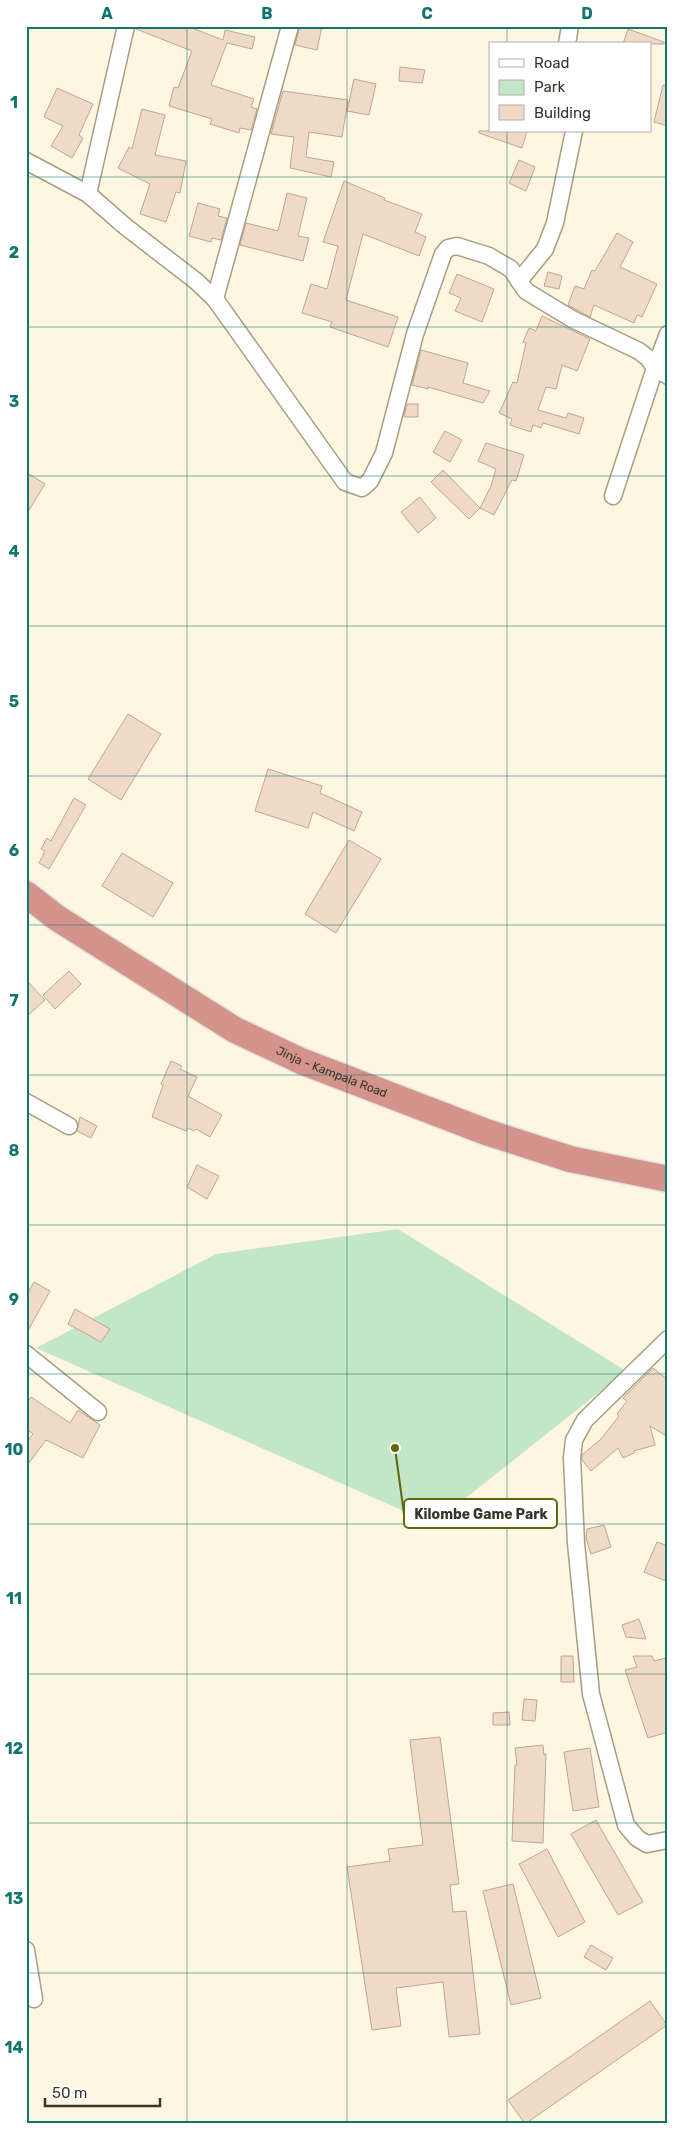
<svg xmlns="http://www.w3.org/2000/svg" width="694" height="2150" viewBox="0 0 694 2150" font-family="Rubik,sans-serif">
<rect width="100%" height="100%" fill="#fff6e1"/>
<polygon fill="#c3e6c6" points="398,1229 626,1371 433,1524 36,1348 216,1254"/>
<g fill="#f0dac5" stroke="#bca794">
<polygon points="136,26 187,26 223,40 225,30 255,37 252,49 227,43 211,85 254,99 251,107 257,109 251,130 240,128 239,133 210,124 212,119 169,106 174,87 178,88 192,51 136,29"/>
<polygon points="300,26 322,26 317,50 295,45"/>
<polygon points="628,29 664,42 664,44 623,44"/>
<polygon points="400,67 425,70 422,83 399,81"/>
<polygon points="354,79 376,84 369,115 347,111"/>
<polygon points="663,85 668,85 668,126 654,122"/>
<polygon points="57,88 93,104 79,135 83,138 72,158 51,146 63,126 44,117"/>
<polygon points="283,91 348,100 342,137 309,132 306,157 334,162 331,177 290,168 294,137 271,134"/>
<polygon points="142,109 165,115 155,155 186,161 180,193 176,192 166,222 140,214 150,184 118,168 129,147 132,149"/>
<polygon points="479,131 527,131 522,148 479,133"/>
<polygon points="519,160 535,167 526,191 509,183"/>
<polygon points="344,181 385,198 384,200 422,214 415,232 426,237 419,256 363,234 346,300 398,317 388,347 330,327 332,322 302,313 311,284 327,289 338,246 323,242"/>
<polygon points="287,193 307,198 298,236 309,238 303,261 240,245 246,223 278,231"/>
<polygon points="198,203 220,209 218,216 227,218 221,240 212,238 211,242 189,236"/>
<polygon points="617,233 633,242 620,267 657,284 642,317 637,315 634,323 594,305 590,317 568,305 575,286 584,289 592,270 595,271"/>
<polygon points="548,272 562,276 559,289 544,286"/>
<polygon points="457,274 494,289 482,322 455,311 461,298 449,293"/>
<polygon points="542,316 590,339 577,371 562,365 556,389 546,387 538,410 566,418 568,413 584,418 579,434 543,423 541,428 533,425 531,432 510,425 512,419 499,413 513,382 517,383 526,343 523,342 529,328 536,331"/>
<polygon points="421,350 468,363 463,383 490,391 483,403 428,387 428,389 412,385"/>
<polygon points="407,404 418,404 418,417 404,417"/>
<polygon points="445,431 462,440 450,462 433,452"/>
<polygon points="486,443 524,455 516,481 512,480 494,515 480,508 491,486 496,469 478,461"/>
<polygon points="443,470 480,508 469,519 431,482"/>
<polygon points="26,472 45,484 26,515"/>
<polygon points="420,497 436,518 418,533 401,512"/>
<polygon points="128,714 161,734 121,800 88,779"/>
<polygon points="268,769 322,786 320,793 362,812 354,831 313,812 308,828 255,811"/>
<polygon points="74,798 86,805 49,869 39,863 45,851 41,849 47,838 51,841"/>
<polygon points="349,840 381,859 336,933 305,914"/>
<polygon points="122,853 173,883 153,917 102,886"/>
<polygon points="69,971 81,984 55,1009 43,995"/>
<polygon points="26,980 45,1000 26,1017"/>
<polygon points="171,1061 182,1066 180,1069 197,1077 188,1096 222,1115 210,1137 196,1129 194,1131 188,1128 186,1131 152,1117 163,1085 161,1084"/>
<polygon points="80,1117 97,1126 91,1138 77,1131"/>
<polygon points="197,1165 219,1176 207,1199 187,1187"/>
<polygon points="34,1282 50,1291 26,1334 26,1296"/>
<polygon points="75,1309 110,1329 101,1342 68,1324"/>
<polygon points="653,1368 668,1380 668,1437 650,1426 655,1445 634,1451 634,1453 623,1458 618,1448 591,1471 582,1460 582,1455 601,1439 619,1416 617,1414 627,1401 623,1398"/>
<polygon points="31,1397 70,1423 78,1410 100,1425 83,1458 46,1440 26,1467 26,1443 33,1434 26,1429 26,1404"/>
<polygon points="604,1525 611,1547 591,1554 586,1538 587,1529"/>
<polygon points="657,1542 668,1546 668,1582 644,1572"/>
<polygon points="639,1619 646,1639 626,1637 622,1625"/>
<polygon points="561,1656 573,1656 574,1682 561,1682"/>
<polygon points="633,1656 652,1656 654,1661 665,1658 668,1666 668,1732 648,1738 625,1670 637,1667"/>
<polygon points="524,1699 537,1700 535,1721 522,1720"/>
<polygon points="509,1712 510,1725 493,1725 493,1713"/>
<polygon points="440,1737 459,1884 450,1885 453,1912 466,1911 480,2034 449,2037 443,1982 396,1988 401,2026 372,2030 347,1867 390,1861 388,1849 423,1845 410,1740"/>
<polygon points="543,1745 544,1755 546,1754 543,1843 512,1841 515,1765 517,1765 515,1748"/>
<polygon points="590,1748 599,1807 573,1811 564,1752"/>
<polygon points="596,1820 643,1902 618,1915 571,1834"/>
<polygon points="547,1849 585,1922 558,1937 519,1864"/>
<polygon points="513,1884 541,1998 511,2005 483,1891"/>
<polygon points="591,1945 613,1958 606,1970 584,1957"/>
<polygon points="650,2001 667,2025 525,2124 508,2100"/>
</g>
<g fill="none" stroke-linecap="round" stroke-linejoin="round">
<defs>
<g id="minor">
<polyline points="567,44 570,26"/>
<polyline points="26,161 88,194 126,227 196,281 215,299 345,482 362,488 370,481 384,453 415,334 443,254 448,248 457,246 489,256 511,269 526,291 539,299 572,319 639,351 648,358 655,368 613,496"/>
<polyline points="88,194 126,26"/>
<polyline points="519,281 545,249 555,223 574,131"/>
<polyline points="215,299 290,26"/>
<polyline points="668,334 655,368 668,376"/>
<polyline points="26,1102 69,1126"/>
<polyline points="668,1339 585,1420 574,1440 572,1458 576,1543 591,1694 626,1825 637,1838 647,1844 668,1840"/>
<polyline points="26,1354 98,1412"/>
<polyline points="26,1950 34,1999"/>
</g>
<g id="trunk">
<path id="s1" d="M26,894L57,918L235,1030L301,1061L486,1132L570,1159L668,1179"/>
</g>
</defs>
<use href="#minor" stroke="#a89e85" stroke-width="19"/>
<use href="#trunk" stroke="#e3e3e1" stroke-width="29"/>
<use href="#minor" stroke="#fff" stroke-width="16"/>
<use href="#trunk" stroke="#d4948c" stroke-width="26"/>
</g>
<path fill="none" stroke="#0f766e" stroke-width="1" stroke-opacity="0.55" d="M187,26V2124M347,26V2124M507,26V44M507,131V2124M26,177H668M26,327H668M26,476H668M26,626H668M26,776H668M26,925H668M26,1075H668M26,1225H668M26,1374H668M26,1524H668M26,1674H668M26,1823H668M26,1973H668"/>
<g text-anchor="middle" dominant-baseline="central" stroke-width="5" stroke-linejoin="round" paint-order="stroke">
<g font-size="12" fill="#39352a" stroke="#fff">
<text stroke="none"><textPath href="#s1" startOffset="355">Jinja - Kampala Road</textPath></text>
</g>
</g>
<path fill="none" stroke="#5e680c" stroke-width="2" d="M395 1448L404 1514"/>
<circle fill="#5e680c" stroke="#fff" stroke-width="2" cx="395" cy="1448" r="5"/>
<rect fill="#fff" stroke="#5e680c" stroke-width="2" x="404" y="1499" width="153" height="29" rx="5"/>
<g font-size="14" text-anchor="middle" font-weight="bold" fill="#39352a">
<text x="481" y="1519">Kilombe Game Park</text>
</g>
<rect width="694" height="2150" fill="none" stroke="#ffffff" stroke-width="55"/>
<rect x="489" y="42" width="162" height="90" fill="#ffffff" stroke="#b0aeaa"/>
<rect x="499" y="59" width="25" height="8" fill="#ffffff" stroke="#b0aeaa"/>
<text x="534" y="68" font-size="15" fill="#39352a">Road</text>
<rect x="499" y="80" width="25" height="15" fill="#c3e6c6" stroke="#b0aeaa"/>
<text x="534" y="92" font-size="15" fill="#39352a">Park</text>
<rect x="499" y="105" width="25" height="15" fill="#f0dac5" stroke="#b0aeaa"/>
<text x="534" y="118" font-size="15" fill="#39352a">Building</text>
<path d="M45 2098v8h115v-8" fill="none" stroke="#39352a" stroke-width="2.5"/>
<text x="52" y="2098" font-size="15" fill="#39352a" stroke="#ffffff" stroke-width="4" paint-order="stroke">50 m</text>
<rect x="28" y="28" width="638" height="2094" fill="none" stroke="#0f766e" stroke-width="2"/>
<g font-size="16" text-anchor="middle" font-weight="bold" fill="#0f766e">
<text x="107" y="19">A</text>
<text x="267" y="19">B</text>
<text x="427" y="19">C</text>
<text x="587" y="19">D</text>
<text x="14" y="108">1</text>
<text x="14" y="258">2</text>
<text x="14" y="407">3</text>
<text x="14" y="557">4</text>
<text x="14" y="707">5</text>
<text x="14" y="856">6</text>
<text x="14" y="1006">7</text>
<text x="14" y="1156">8</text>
<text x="14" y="1305">9</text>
<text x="14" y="1455">10</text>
<text x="14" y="1604">11</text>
<text x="14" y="1754">12</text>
<text x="14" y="1904">13</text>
<text x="14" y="2053">14</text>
</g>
</svg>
